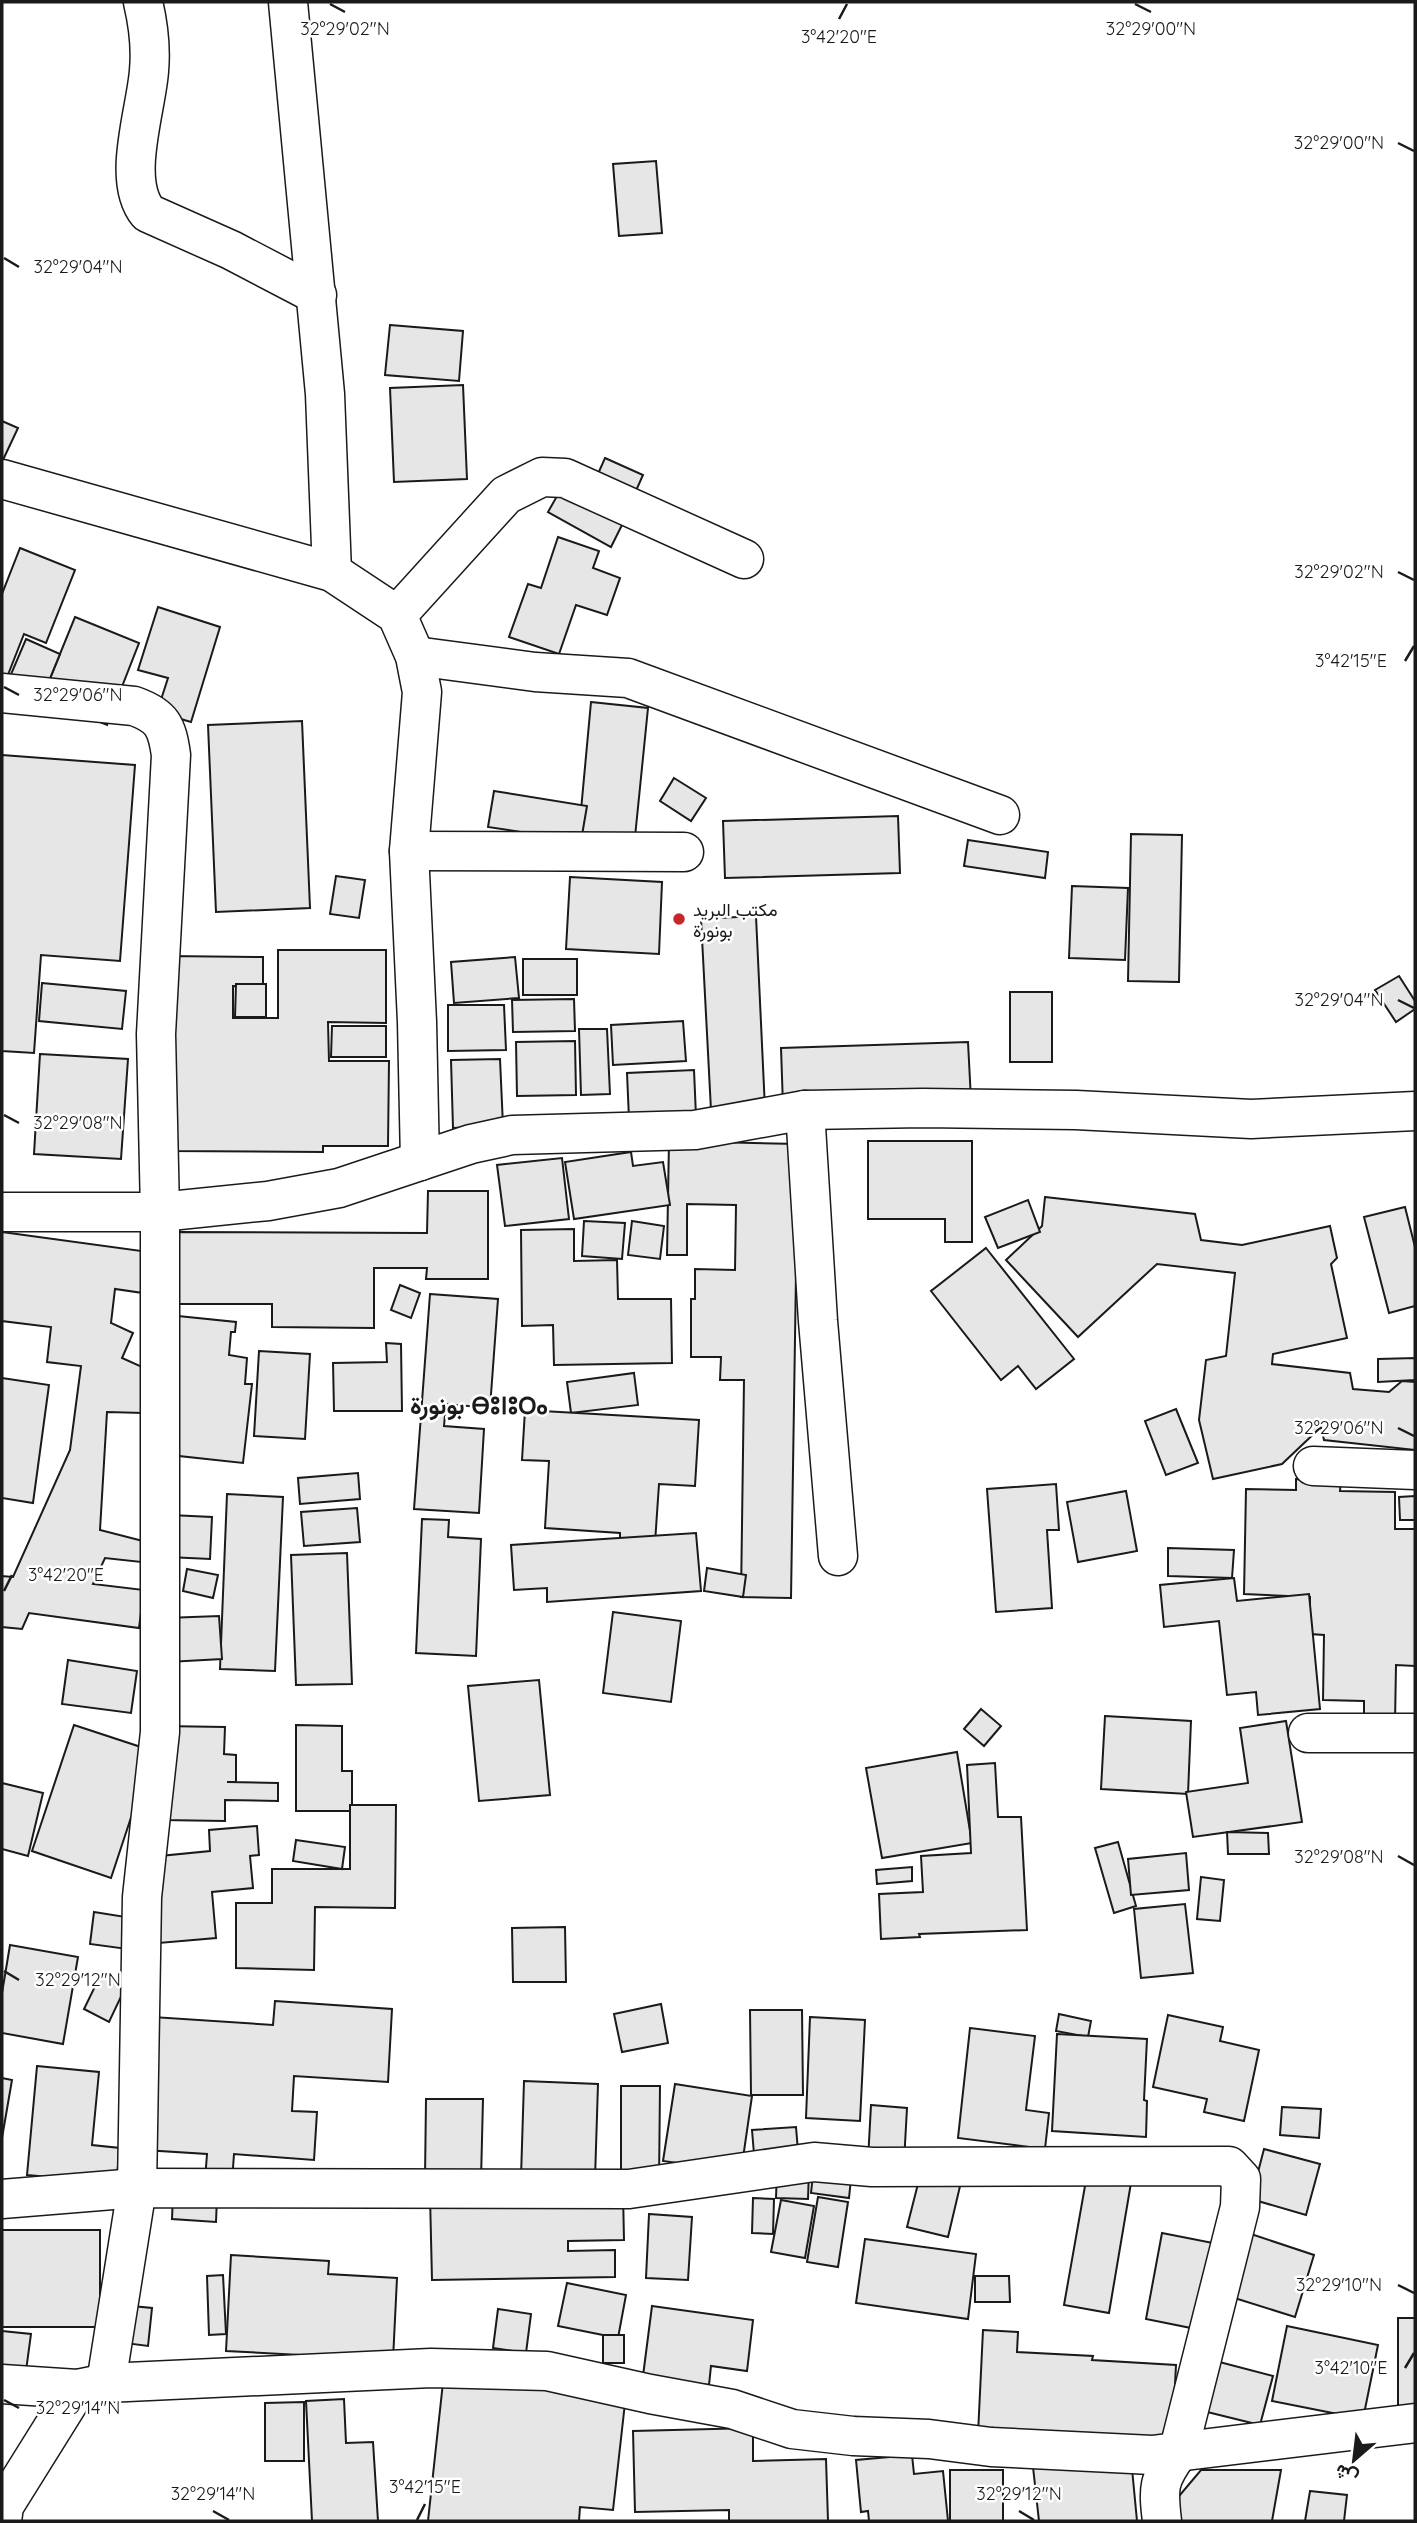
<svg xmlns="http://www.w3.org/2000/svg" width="1417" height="2523" viewBox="0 0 1417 2523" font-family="Quicksand,Vazirmatn,'Noto Sans Tifinagh',sans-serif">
<rect width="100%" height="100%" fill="#fff"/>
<g fill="#e6e6e6" stroke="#1a1a1a" stroke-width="2">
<polygon points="656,161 662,233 619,236 613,164"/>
<polygon points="390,325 463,331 459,381 385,375"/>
<polygon points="463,385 467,479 394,482 390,388"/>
<polygon points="2,421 18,428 2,462"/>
<polygon points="605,458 643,475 631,502 593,485"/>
<polygon points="561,489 623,523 611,547 548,512"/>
<polygon points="558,537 599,551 593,568 620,578 607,615 576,605 559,654 509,637 528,584 541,588"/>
<polygon points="20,548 75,570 46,643 24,634 2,690 2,594"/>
<polygon points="158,607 220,627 191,722 157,712 168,678 138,670"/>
<polygon points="75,617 139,643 107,725 42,698"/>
<polygon points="26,639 60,654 38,708 3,693"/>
<polygon points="591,702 648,708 635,837 579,832"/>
<polygon points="302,721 310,908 216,912 208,725"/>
<polygon points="2,755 135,765 120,961 41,955 34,1053 2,1051"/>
<polygon points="674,778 706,798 691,821 660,801"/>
<polygon points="494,791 587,806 581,841 488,827"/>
<polygon points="898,816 900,873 725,878 723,821"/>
<polygon points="1131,834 1182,835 1179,982 1128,981"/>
<polygon points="968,840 1048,852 1045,878 964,866"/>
<polygon points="336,876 365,880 359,918 330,914"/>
<polygon points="570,877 662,882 659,954 566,949"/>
<polygon points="1072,886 1128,888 1125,960 1069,958"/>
<polygon points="756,916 765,1109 711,1110 701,919"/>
<polygon points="278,950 386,950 386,1023 328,1022 329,1061 389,1061 388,1146 323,1146 323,1152 167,1151 168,956 263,957 263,987 233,986 233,1018 278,1018"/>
<polygon points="515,957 519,998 454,1003 451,962"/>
<rect x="523" y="959" width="54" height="36"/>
<polygon points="1399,976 1415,1001 1415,1009 1396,1022 1375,990"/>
<polygon points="42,983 126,991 122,1029 39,1021"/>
<polygon points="236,984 266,984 266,1017 235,1017"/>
<rect x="1010" y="992" width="42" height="70"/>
<polygon points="574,999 575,1031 513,1032 512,1000"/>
<polygon points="448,1005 504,1005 506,1050 448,1051"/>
<polygon points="683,1021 686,1061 613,1065 611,1025"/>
<polygon points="332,1026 386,1026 386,1057 331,1057"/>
<polygon points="579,1029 607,1029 610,1094 581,1095"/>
<polygon points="575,1041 576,1095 517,1096 516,1042"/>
<polygon points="968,1042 971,1100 783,1106 781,1048"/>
<polygon points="40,1054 128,1059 121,1159 34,1154"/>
<polygon points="500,1059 503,1126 453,1128 451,1060"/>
<polygon points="694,1070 696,1116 629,1119 627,1073"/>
<polygon points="669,1141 798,1144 791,1598 741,1597 744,1380 720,1380 721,1357 691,1357 691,1299 695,1299 695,1269 735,1270 736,1205 687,1204 687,1255 667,1255"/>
<polygon points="868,1141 972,1141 972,1242 945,1242 945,1219 868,1219"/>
<polygon points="631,1152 633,1166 663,1162 670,1205 574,1219 565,1162"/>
<polygon points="562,1158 569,1219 505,1226 497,1165"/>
<polygon points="428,1191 488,1191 488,1279 426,1279 427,1268 374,1268 374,1328 272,1327 272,1304 176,1304 176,1232 427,1233"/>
<polygon points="1045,1197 1195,1214 1201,1240 1242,1245 1330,1226 1337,1258 1331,1264 1347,1338 1273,1354 1272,1364 1350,1373 1353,1389 1389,1392 1402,1381 1415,1382 1415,1450 1324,1440 1321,1427 1282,1464 1213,1479 1199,1420 1206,1360 1226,1356 1235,1273 1157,1264 1078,1337 1006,1260 1042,1226"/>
<polygon points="1028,1200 1040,1232 998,1248 985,1217"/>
<polygon points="1405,1207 1415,1247 1415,1306 1389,1313 1364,1217"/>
<polygon points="584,1221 625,1223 622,1259 582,1256"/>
<polygon points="632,1221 664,1226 660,1259 628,1255"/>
<polygon points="574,1229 574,1261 617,1260 618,1299 671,1299 672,1363 554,1365 553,1325 522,1326 521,1230"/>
<polygon points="2,1232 149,1252 143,1293 115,1289 111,1323 133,1333 122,1358 149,1370 144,1413 107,1412 100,1530 143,1541 141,1562 105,1558 93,1584 144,1590 139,1628 29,1613 22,1629 2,1627 2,1576 13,1577 70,1450 81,1366 47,1362 51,1327 2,1321"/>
<polygon points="986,1248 1074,1359 1036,1389 1018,1366 1001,1380 931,1291"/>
<polygon points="400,1285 420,1293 411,1318 391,1310"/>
<polygon points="430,1294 498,1299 490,1408 446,1404 444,1426 484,1429 479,1513 414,1509"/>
<polygon points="178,1316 236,1322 235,1332 231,1332 229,1355 247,1358 245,1384 252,1384 243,1463 170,1455"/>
<polygon points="386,1343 401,1344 402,1411 334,1411 333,1363 387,1362"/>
<polygon points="259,1351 310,1354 305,1439 254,1436"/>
<polygon points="1415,1358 1415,1380 1378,1382 1378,1359"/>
<polygon points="634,1373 638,1405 571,1413 567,1382"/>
<polygon points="2,1378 49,1385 33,1503 2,1498"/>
<polygon points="1176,1409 1198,1463 1166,1475 1145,1421"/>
<polygon points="525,1410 699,1420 695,1486 659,1484 655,1543 620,1541 620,1533 545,1528 549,1461 522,1460"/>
<polygon points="358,1473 360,1499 300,1504 298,1478"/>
<polygon points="1296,1479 1341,1480 1340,1491 1395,1492 1395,1529 1415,1529 1415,1666 1396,1665 1395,1722 1364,1722 1364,1701 1323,1700 1324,1635 1310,1634 1310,1597 1244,1594 1246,1489 1296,1490"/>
<polygon points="1056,1484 1059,1530 1047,1530 1052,1608 996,1612 987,1489"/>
<polygon points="1126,1491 1137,1551 1078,1562 1067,1502"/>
<polygon points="227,1494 283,1497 275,1671 220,1669"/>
<polygon points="1415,1496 1415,1520 1400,1520 1399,1497"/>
<polygon points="357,1508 360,1542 304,1546 301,1512"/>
<polygon points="170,1515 212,1517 210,1559 168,1557"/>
<polygon points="422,1519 449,1520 448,1537 481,1539 476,1656 416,1653"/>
<polygon points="696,1533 701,1591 547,1602 547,1588 514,1590 511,1545"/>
<polygon points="1168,1548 1234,1550 1232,1578 1168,1576"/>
<polygon points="347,1553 352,1684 296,1685 291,1555"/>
<polygon points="707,1568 746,1575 743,1597 704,1591"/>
<polygon points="187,1569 218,1575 213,1598 183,1591"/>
<polygon points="1234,1578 1237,1601 1309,1594 1320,1709 1258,1715 1256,1692 1227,1695 1219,1621 1164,1627 1160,1585"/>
<polygon points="613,1612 681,1621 671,1702 603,1693"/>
<polygon points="219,1616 222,1659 168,1662 166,1618"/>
<polygon points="68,1660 137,1671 131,1713 62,1704"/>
<polygon points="539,1680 550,1795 479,1801 468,1686"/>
<polygon points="981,1709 1001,1726 984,1746 964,1729"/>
<polygon points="1105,1716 1191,1721 1188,1794 1101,1789"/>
<polygon points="1286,1721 1302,1822 1193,1837 1186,1792 1248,1783 1240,1728"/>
<polygon points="74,1725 153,1751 111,1878 32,1851"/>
<polygon points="296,1725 342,1726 342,1771 352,1771 352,1811 296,1811"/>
<polygon points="162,1726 225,1727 224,1754 236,1755 236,1782 227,1782 278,1783 278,1801 225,1800 225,1821 162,1820"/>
<polygon points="957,1752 972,1843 882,1858 866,1768"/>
<polygon points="995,1763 998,1817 1021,1817 1027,1930 919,1934 920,1937 881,1939 879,1894 923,1892 921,1856 971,1853 967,1765"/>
<polygon points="2,1783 43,1793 28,1856 2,1849"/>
<polygon points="350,1805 396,1805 395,1908 315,1907 314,1970 236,1968 236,1903 272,1903 272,1869 350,1869"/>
<polygon points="257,1826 259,1855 250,1856 253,1888 212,1892 216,1938 159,1943 150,1857 210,1851 209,1830"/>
<polygon points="1227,1832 1268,1833 1269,1854 1228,1854"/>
<polygon points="296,1840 345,1847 342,1869 293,1861"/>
<polygon points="1118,1842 1136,1906 1114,1913 1095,1848"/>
<polygon points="1186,1853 1189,1890 1131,1895 1128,1859"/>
<polygon points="912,1867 912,1881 877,1884 876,1870"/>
<polygon points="1201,1877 1224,1880 1220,1921 1197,1919"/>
<polygon points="1185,1904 1193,1973 1141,1978 1134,1909"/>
<polygon points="94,1912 132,1918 127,1949 90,1944"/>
<polygon points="565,1927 566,1982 513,1982 512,1928"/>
<polygon points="10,1945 78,1957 63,2044 2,2033 2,1993"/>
<polygon points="102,1972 127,1984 109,2022 84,2009"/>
<polygon points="275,2001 392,2009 388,2082 294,2076 292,2111 317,2112 314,2160 234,2154 232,2182 205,2180 207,2154 144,2150 153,2017 273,2025"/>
<polygon points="661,2004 668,2043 622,2052 614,2014"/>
<polygon points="750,2010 802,2010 803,2095 751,2095"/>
<polygon points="1059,2014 1091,2021 1088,2037 1056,2031"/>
<polygon points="1168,2015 1223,2027 1220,2041 1259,2050 1244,2121 1204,2112 1207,2099 1153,2087"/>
<polygon points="810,2017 865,2020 860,2121 806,2118"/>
<polygon points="970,2028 1035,2036 1026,2110 1049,2113 1045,2149 958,2138"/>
<polygon points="1057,2034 1147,2039 1144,2100 1147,2101 1146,2137 1052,2131"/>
<polygon points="37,2066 99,2072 92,2145 120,2148 116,2183 27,2175"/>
<polygon points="2,2078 12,2080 2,2138"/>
<polygon points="524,2081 598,2084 595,2179 521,2177"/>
<polygon points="675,2084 752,2096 741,2172 663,2161"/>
<polygon points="621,2086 660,2086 659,2183 621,2183"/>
<polygon points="426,2099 483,2099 481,2180 425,2178"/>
<polygon points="871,2105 907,2108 904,2162 868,2160"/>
<polygon points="1282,2107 1321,2109 1319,2138 1280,2135"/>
<polygon points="796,2127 798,2151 754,2154 752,2130"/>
<polygon points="1264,2149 1320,2164 1306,2215 1251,2199"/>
<polygon points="814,2165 852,2169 849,2198 811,2193"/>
<polygon points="1088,2169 1132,2177 1109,2313 1064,2305"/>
<polygon points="777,2170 809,2171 808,2199 776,2198"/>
<polygon points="921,2172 961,2182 948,2237 907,2227"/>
<polygon points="623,2193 624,2240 568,2241 568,2251 615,2250 615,2277 432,2280 430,2196"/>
<polygon points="173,2195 217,2197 216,2222 172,2219"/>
<polygon points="818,2197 848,2202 838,2267 807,2262"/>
<polygon points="753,2198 774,2199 773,2234 752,2233"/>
<polygon points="781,2200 814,2206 805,2258 771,2252"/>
<polygon points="649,2214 692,2217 688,2280 646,2278"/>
<rect x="2" y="2230" width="98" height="97"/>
<polygon points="1245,2232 1314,2255 1295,2317 1225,2295"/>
<polygon points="1162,2233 1213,2243 1196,2329 1146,2319"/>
<polygon points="865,2239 976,2254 968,2319 856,2303"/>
<polygon points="231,2255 329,2261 328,2274 397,2278 393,2360 226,2351"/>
<polygon points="223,2275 226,2334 209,2335 207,2276"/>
<polygon points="975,2276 1009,2276 1010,2302 975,2302"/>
<polygon points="567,2283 626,2295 618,2338 558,2326"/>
<polygon points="121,2305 152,2308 148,2346 117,2342"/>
<polygon points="652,2306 753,2320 747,2371 711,2366 709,2385 643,2376"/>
<polygon points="498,2309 531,2314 526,2353 493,2348"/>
<rect x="1398" y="2318" width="17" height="89"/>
<polygon points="1287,2326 1378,2345 1363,2419 1272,2401"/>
<polygon points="983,2330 1018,2332 1017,2352 1093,2356 1092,2360 1176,2365 1172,2444 978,2434"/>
<polygon points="2,2331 31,2334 26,2371 2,2368"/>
<rect x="603" y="2335" width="21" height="28"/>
<polygon points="1208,2359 1273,2376 1260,2425 1195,2409"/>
<polygon points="444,2373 626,2394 613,2510 580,2507 579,2521 428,2521"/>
<polygon points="344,2399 346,2443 373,2442 378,2521 312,2521 306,2401"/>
<polygon points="304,2402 304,2461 265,2461 265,2403"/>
<polygon points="753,2428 753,2461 826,2459 828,2521 729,2521 729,2510 635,2512 633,2431"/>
<polygon points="912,2455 914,2474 943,2471 948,2521 869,2521 868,2511 861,2512 856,2460"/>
<polygon points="1131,2458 1137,2521 1039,2521 1033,2467"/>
<rect x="950" y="2470" width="53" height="51"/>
<polygon points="1201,2470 1281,2470 1272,2521 1177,2521 1174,2502"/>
<polygon points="1310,2491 1347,2495 1344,2521 1305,2521"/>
</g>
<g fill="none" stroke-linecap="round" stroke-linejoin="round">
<defs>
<g id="minor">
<path d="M143,2C148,23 151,49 149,71C146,111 121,180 148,213L231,250L317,295"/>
<polyline points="288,2 325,394 332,572"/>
<polyline points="2,479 332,572 397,615 415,656 422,692 409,851 417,1022 420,1161"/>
<polyline points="397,615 506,495 542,477 565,478 744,559"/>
<polyline points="415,656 535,672 628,678 1000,815"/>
<path d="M2,693L134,706C162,716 167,726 171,755L156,1034L160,1212V1732L142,1897L137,2188L106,2383"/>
<polyline points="409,851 684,852"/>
<polyline points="805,1110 818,1321 838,1556"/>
<polyline points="2,1212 160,1212 268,1201 339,1188 471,1144 512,1135 695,1130 805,1110 923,1108 1076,1110 1251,1119 1415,1111"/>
<polyline points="1313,1466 1415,1470"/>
<polyline points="1308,1733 1415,1733"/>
<path d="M2,2199L137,2188L629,2189L814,2162L872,2167L1229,2166L1241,2179L1240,2207L1178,2453C1158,2480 1158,2488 1162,2521"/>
<polyline points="2,2384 77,2389 106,2383 431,2368 547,2371 650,2394 732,2409 792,2429 853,2436 929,2439 991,2447 1152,2455 1415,2423"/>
<polyline points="2,2521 4,2506 77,2389"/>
</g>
</defs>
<use href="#minor" stroke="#1a1a1a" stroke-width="41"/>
<use href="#minor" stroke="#fff" stroke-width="38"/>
</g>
<path fill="none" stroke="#1a1a1a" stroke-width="2.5" d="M330,4L345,12M1135,4L1151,12M839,19L847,4M1398,143L1414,151M4,258L19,267M1398,572L1414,580M1405,661L1414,646M4,687L19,695M1398,1000L1414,1008M4,1115L19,1123M1398,1428L1414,1436M4,1591L12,1575M1398,1856L1414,1865M4,1971L19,1980M1398,2285L1414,2293M1405,2368L1414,2353M4,2400L19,2408M213,2511L229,2520M1019,2511L1034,2520M417,2520L425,2504"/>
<circle fill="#c62828" stroke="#fff" stroke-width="2.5" cx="679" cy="919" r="7"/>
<g text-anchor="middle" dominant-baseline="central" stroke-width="5" stroke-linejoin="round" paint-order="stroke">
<g font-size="18" fill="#1a1a1a" stroke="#fff" text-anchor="start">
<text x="693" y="909">مكتب البريد<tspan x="693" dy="21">بونورة</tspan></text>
</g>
<g font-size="24" font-weight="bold" fill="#1a1a1a" stroke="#fff">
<text x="479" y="1405">بونورة ⴱⵓⵏⵓⵔⴰ</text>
</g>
</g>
<g font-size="18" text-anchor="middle" fill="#1a1a1a" stroke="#fff" stroke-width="5" stroke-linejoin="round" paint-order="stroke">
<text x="345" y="35">32°29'02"N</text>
<text x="1151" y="35">32°29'00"N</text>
<text x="839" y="43">3°42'20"E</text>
<text x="1339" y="149">32°29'00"N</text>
<text x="78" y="273">32°29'04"N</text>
<text x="1339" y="578">32°29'02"N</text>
<text x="1351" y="667">3°42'15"E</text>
<text x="78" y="701">32°29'06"N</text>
<text x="1339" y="1006">32°29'04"N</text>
<text x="78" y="1129">32°29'08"N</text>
<text x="1339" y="1434">32°29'06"N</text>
<text x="66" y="1581">3°42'20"E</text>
<text x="1339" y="1863">32°29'08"N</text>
<text x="78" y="1986">32°29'12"N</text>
<text x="1339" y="2291">32°29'10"N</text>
<text x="1351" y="2374">3°42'10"E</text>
<text x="78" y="2414">32°29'14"N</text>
<text x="425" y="2493">3°42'15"E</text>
<text x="213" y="2500">32°29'14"N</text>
<text x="1019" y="2500">32°29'12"N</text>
</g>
<rect width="1417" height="2523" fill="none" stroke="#1a1a1a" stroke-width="7"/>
<g transform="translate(1354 2460) rotate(208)" stroke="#ffffff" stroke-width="5" paint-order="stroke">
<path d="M0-5L12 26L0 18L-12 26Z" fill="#1a1a1a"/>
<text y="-10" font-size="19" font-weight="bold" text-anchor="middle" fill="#1a1a1a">ش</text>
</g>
</svg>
